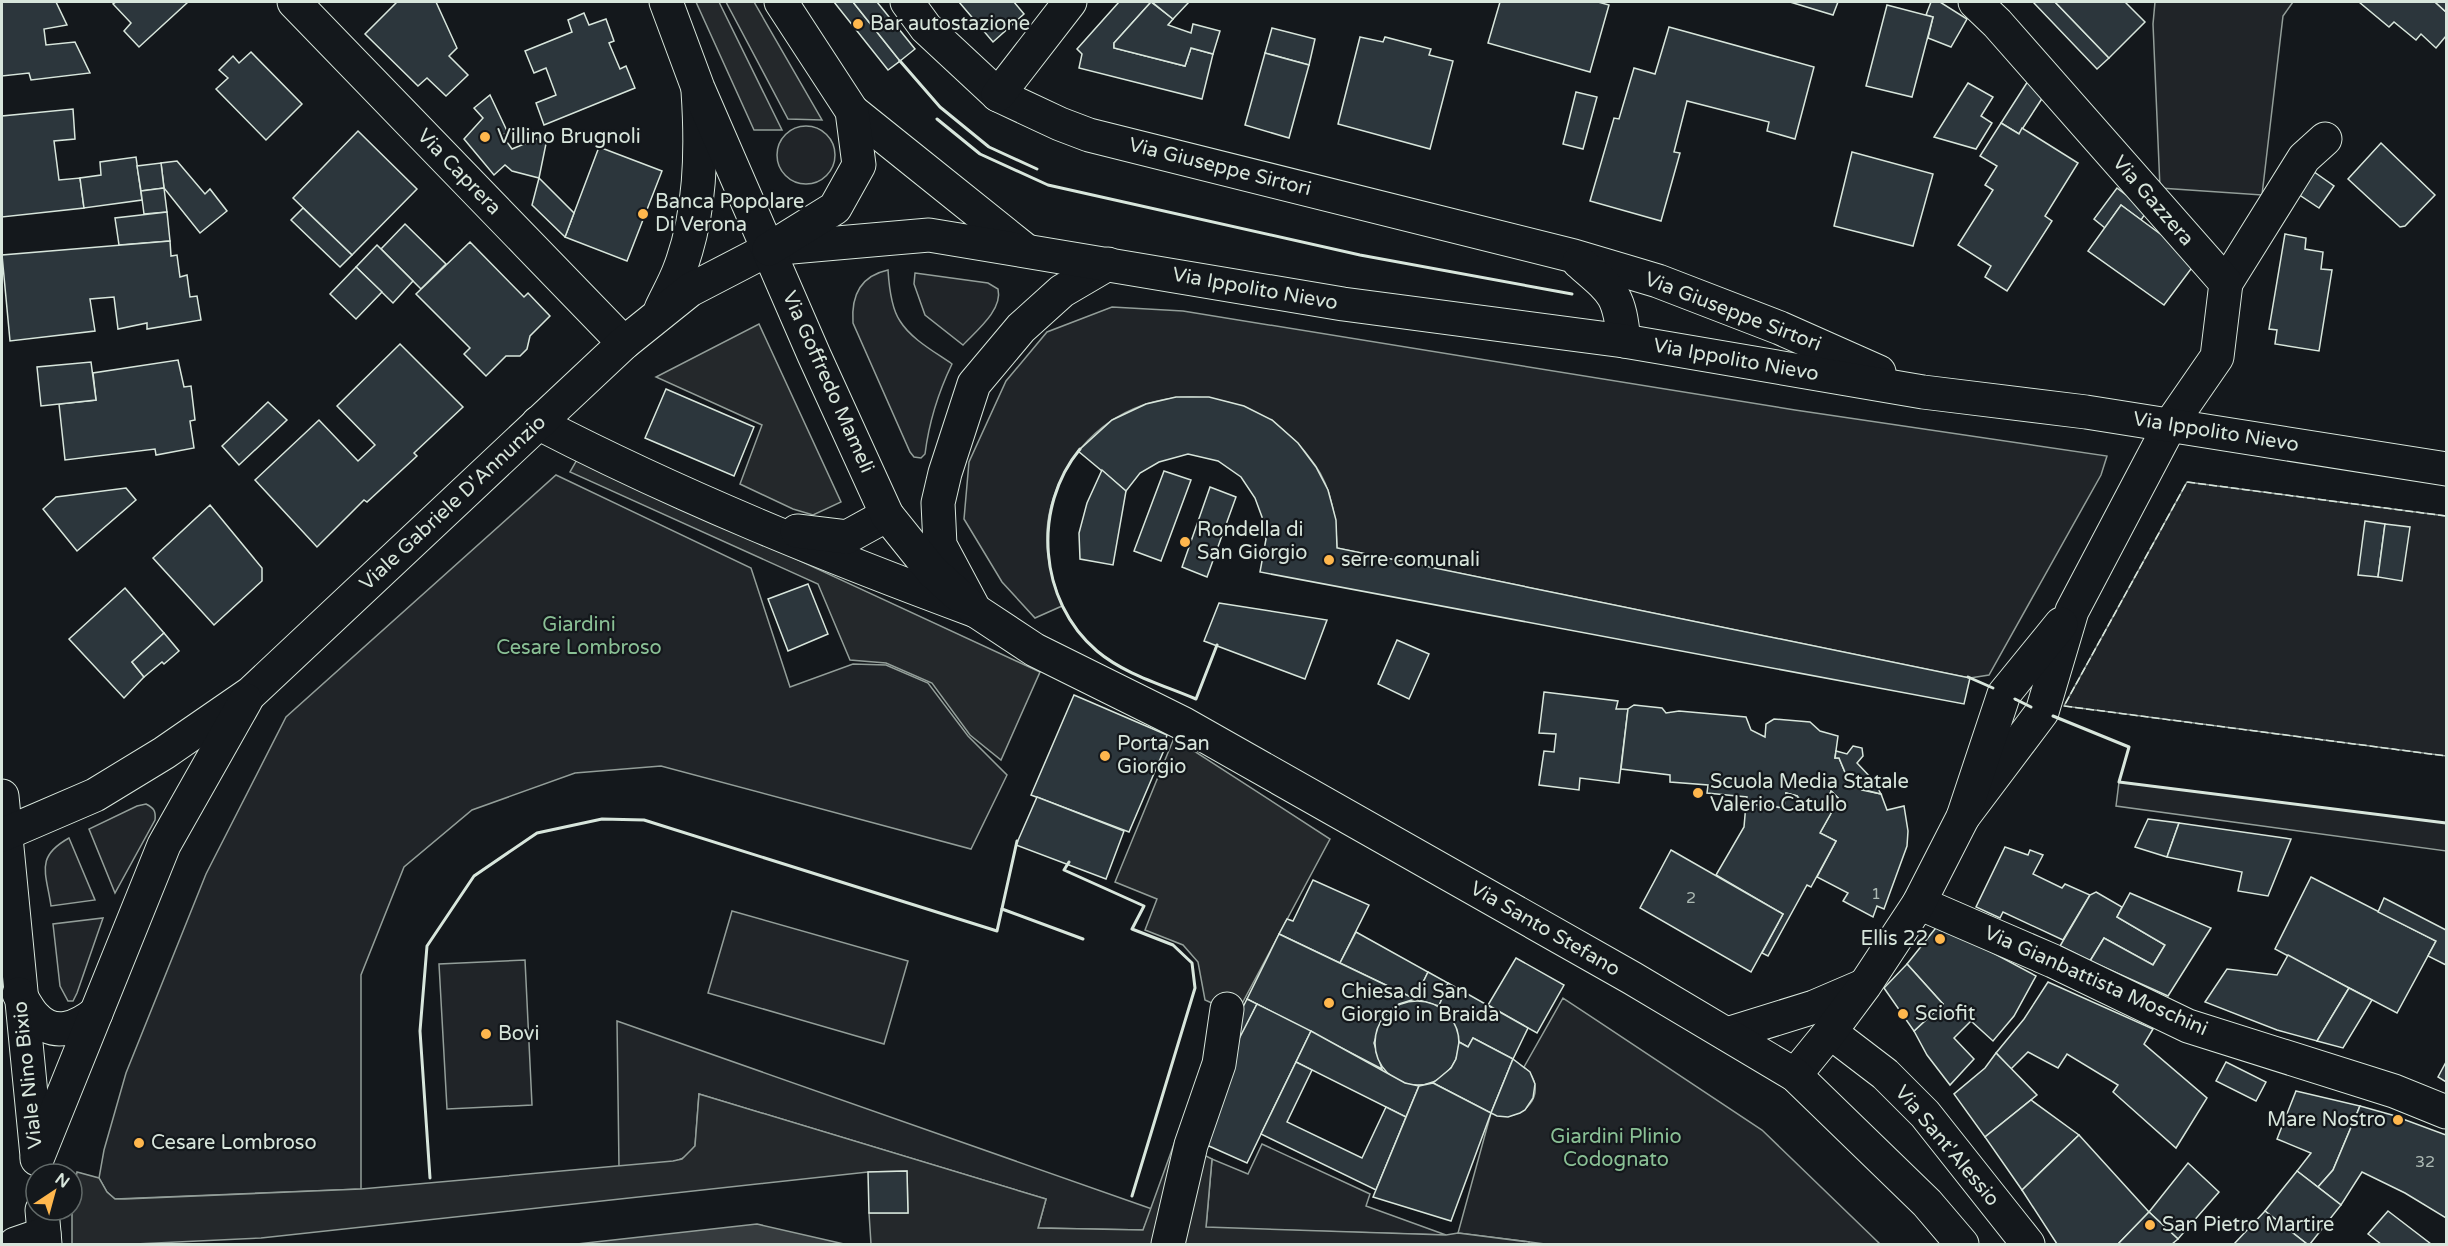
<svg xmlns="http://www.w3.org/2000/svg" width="2448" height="1246" viewBox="0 0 2448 1246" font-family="'Varela Round',sans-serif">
<rect width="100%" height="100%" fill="#14181c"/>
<g fill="#202428" stroke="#939e99" stroke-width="1.5">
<polygon points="2155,2 2293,2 2283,16 2262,195 2160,188 2153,24"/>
<circle cx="806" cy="155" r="29"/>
<path d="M888,270C889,286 891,308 900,321C911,339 935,352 952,364C938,393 929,422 925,454L921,458L914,457L910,452L853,323C851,296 860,276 888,270Z"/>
<path d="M915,273L988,283L998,289C1003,310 976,331 963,345L925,315L914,284Z"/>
<path d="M1112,307L1183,311L1795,410L2107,456L2101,475L1989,675L1970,678L1337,548C1336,519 1332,489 1315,465C1256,378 1130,372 1070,463C1056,485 1046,513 1047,540C1047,564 1054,584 1062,606L1035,618L1002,582L964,519L969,462L1006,381L1047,332Z"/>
<polygon points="556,475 751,568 790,687 853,664 886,665 928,683 968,736 1007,775 971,849 661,766 575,773 472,810 404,867 361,975 361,1189 115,1199 107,1192 99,1178 104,1150 126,1073 206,874 286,717"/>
<polygon points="2187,482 2446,516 2446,756 2064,706"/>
<polygon points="2119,782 2446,823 2446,851 2116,806"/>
<path d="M146,804C154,808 156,811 155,820L115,893L89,829L137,806Z"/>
<path d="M69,838L95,900L51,906C46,872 35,857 69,838Z"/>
<polygon points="732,911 908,961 884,1044 708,993"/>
<polygon points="103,918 77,993 73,1001 68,1001 60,986 53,924"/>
<polygon points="525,960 532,1105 447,1109 439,964"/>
<path d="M1563,998L1762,1130L1880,1244H1545L1458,1233L1491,1113C1523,1126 1552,1091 1524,1067Z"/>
<path d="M617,1021L1152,1209L1143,1230L1038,1228L1046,1199L699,1094L695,1146C691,1151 687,1157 681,1159C667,1166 636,1165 619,1167Z"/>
<polygon points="1262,1144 1370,1194 1366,1206 1446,1235 1206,1228 1212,1159 1248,1174"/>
</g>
<g fill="#24282b" stroke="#939e99" stroke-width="1.5">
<polygon points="696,2 719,2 782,130 754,130"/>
<polygon points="726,2 754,2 822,120 788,119"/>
<polygon points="759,324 841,502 813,515 793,509 740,484 762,425 656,377"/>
<polygon points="578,458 1040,672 1001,760 970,735 932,683 886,663 850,660 818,584 570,472"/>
<polygon points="1174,738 1330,839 1237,1013 1200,1153 1212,1159 1206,1227 1446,1235 1458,1233 1529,1242 1529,1244 871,1244 869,1213 908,1213 907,1171 868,1172 261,1238 135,1244 72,1244 72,1204 77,1172 99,1178 107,1192 115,1199 125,1199 361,1189 673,1161 682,1159 695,1146 699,1094 1046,1199 1038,1228 1143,1230 1223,1008 1205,1000 1198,962 1183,945 1145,930 1157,899 1115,882"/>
</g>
<polygon fill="#363b3e" stroke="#939e99" stroke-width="1.5" points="757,1224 844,1244 577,1244"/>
<g fill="#2c363c" stroke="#d8e6dc" stroke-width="1.5">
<polygon points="2,2 56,2 67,25 44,29 46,45 75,42 90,73 31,80 29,73 2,76"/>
<polygon points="116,2 188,2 139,47 124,31 131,23 113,4"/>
<polygon points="397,2 436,2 457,48 449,56 468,75 446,96 427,78 418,86 365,34"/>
<polygon points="834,2 853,2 900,61 888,70"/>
<polygon points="853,2 877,2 915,49 900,61"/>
<polygon points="959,2 1014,2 1024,14 993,42"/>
<polygon points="1119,2 1151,2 1114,43 1114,48 1185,66 1191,48 1213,54 1202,99 1079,68 1082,54 1077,49"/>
<polygon points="1151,2 1173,19 1168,25 1191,33 1193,24 1220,31 1213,54 1191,48 1185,66 1114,48 1114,43"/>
<polygon points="1152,2 1189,2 1173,19"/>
<polygon points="1500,2 1598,2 1609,5 1590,72 1488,43"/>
<polygon points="1790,2 1838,2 1833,15"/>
<polygon points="1931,2 1940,2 1967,19 1951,47 1928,38 1933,17 1926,15"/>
<polygon points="2033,2 2055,2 2109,58 2097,69"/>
<polygon points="2055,2 2125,2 2145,22 2109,58"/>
<polygon points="2359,2 2435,2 2446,12 2446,36 2436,48 2421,34 2416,40 2394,22 2389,27"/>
<polygon points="2435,2 2446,2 2446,12"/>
<polygon points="1887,5 1933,17 1912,97 1866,86"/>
<polygon points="584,13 589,25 606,19 614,41 609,43 620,69 626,66 635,88 544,125 536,103 556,95 546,68 534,73 525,51 572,32 568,20"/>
<polygon points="1669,27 1814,67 1795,139 1767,131 1769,122 1687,101 1674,152 1680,153 1661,221 1590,201 1614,118 1619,119 1634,68 1655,74"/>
<polygon points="1272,28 1315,39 1309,65 1265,53"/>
<polygon points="1360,37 1383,42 1385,37 1431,49 1429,55 1453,61 1430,149 1338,124"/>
<polygon points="251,52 302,104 266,140 216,89 228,78 219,70 233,56 239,63"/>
<polygon points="1265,53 1309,65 1289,138 1245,125"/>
<polygon points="2028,81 2043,97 2019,134 2001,123"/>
<polygon points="1968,83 1993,97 1981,116 1992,123 1976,149 1934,137"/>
<polygon points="1576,92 1597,97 1583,149 1563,144"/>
<polygon points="490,95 508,133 502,135 512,149 548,134 539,178 512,171 505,165 494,175 464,139 483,118 474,108"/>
<polygon points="73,109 75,139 54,141 59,180 80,178 84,208 2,217 2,116"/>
<polygon points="2001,123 2019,134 2022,128 2078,163 2045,216 2052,221 2007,291 1985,277 1991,266 1958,245 1993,190 1985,185 1997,166 1980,156"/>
<polygon points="358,131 417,189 352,255 293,198"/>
<polygon points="2381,143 2435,195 2405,226 2400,227 2348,179"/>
<polygon points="599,147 662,171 627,261 565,237"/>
<polygon points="1852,152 1933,174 1913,246 1834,226"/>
<polygon points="136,157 142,200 84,208 80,178 101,175 100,162"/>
<polygon points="177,161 205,194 210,189 227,211 200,233 164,188 161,163"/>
<polygon points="161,163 164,188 141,191 137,166"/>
<polygon points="2310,169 2334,186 2319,208 2295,192"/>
<polygon points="539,178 574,213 565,237 532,205"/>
<polygon points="164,188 167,212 144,214 141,191"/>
<polygon points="2117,188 2147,211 2141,220 2121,205 2105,228 2094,219"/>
<polygon points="2121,205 2197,261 2164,305 2088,251"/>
<polygon points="303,208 352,255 340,267 291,220"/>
<polygon points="167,212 170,241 119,245 115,218"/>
<polygon points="405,224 446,264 421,289 381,249"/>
<polygon points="2285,234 2306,238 2305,249 2323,252 2321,269 2332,270 2319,351 2275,344 2277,330 2269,329"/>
<polygon points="170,241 171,256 177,255 180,277 187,275 190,297 197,296 201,320 147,329 147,323 118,329 114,297 90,299 95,331 10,341 2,255"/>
<polygon points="470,242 524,297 528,293 550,316 530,336 527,349 520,356 506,356 486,376 464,354 470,348 416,294"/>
<polygon points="377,245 413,281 393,303 356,267"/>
<polygon points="356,267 382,292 356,319 330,294"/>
<polygon points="400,344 463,407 414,453 417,456 367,502 364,500 317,547 255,480 319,420 358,461 375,445 337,406"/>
<polygon points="178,360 184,387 191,386 195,420 190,421 194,448 156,455 155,449 65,460 59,404 96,400 93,373"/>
<polygon points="91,362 96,400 41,406 37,367"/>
<polygon points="666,389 754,427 734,476 645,438"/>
<polygon points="1176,397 1209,397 1244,406 1272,420 1298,443 1316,467 1328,490 1336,520 1337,548 1970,678 1964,704 1260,572 1266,539 1262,517 1255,498 1241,477 1218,461 1188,454 1159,462 1140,473 1126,491 1078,451 1112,420 1146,404"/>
<polygon points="268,402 287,420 239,465 222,446"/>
<polygon points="1102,470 1126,491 1113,565 1080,559 1079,533 1087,503"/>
<polygon points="1164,471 1191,480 1161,561 1134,551"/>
<polygon points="1210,487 1236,497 1207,577 1182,567"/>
<polygon points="126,488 136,500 77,551 43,509 56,497"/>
<polygon points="210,505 262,568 262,581 214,625 153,558"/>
<polygon points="2365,521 2385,524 2378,577 2358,575"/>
<polygon points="2385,524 2410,527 2402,581 2378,577"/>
<polygon points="808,584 828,634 788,651 768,599"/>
<polygon points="125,588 164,633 132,662 144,677 124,698 69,639"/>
<polygon points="1219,603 1327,620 1305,679 1204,641"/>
<polygon points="164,633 179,651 164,664 162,662 144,677 132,662"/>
<polygon points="1397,640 1429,654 1409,699 1378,684"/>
<polygon points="1544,692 1618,701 1616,709 1628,709 1619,783 1580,778 1579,790 1539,785 1544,751 1554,752 1556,734 1539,733"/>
<polygon points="1074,695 1167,735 1165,742 1167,743 1129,832 1031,795"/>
<polygon points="1634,705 1662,708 1666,713 1679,711 1746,717 1751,730 1765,737 1766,724 1774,719 1810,722 1820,731 1838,736 1835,758 1839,758 1847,777 1852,783 1862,790 1881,794 1887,810 1904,806 1908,831 1907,846 1884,909 1877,906 1873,917 1843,901 1848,893 1817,877 1836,841 1820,833 1839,799 1831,791 1827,804 1816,810 1806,808 1797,796 1786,793 1784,808 1746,804 1747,797 1707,793 1708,785 1670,782 1670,775 1621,769 1628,709"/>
<polygon points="1853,746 1862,748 1863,756 1857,763 1873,780 1881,794 1857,788 1847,777 1839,758 1835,758 1836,751 1847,754"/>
<polygon points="1831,791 1839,799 1820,833 1836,841 1811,887 1807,885 1768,956 1762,953 1783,914 1716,875 1744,827 1746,804 1784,808 1786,793 1797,796 1806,808 1816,810 1827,804"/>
<polygon points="1037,797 1124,831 1106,879 1016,845"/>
<polygon points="2148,819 2179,823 2167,857 2135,847"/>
<polygon points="2179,823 2291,839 2268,896 2238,891 2242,872 2167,857"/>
<polygon points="2005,847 2028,855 2030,850 2043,855 2033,874 2062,888 2065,884 2090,895 2063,940 2003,912 2000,918 1976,907"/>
<polygon points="1671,850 1783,914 1751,972 1640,908"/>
<polygon points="2311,877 2436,941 2397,1013 2275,949"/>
<polygon points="1313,880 1369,905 1340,963 1279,934 1287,919 1293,921"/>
<polygon points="2096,892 2122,907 2117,917 2165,945 2153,965 2104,938 2090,961 2060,946 2090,895"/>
<polygon points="2130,893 2211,928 2168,996 2090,961 2104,938 2153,965 2165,945 2117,917"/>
<polygon points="2384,898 2446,930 2446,965 2428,956 2436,941 2378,912"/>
<polygon points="1939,924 2036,976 2014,1016 1993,1041 1971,1021 1954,1038 1974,1059 1950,1085 1927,1055 1914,1031 1943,1004 1907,964"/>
<polygon points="1356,932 1428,972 1415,999 1340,963"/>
<polygon points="1279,934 1415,999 1399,1004 1389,1011 1381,1021 1374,1043 1382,1069 1247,999"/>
<polygon points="2288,955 2349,988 2317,1041 2277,1030 2205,1002 2227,969 2277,975"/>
<polygon points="1516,958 1564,985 1537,1033 1488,1005"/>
<polygon points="1907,964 1943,1004 1914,1031 1884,988"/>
<polygon points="1428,972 1448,983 1439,1006 1415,999"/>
<polygon points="2048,982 2153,1029 2144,1044 2207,1098 2176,1148 2113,1092 2118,1085 2067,1054 2058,1068 2028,1052 2011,1069 1996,1053 2024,1019"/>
<polygon points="1448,983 1528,1028 1513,1059 1473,1038 1468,1047 1459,1042 1452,1019 1439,1006"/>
<polygon points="2349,988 2372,1000 2343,1048 2317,1041"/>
<polygon points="1247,999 1257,1004 1236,1046 1226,1041"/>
<circle cx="1417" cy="1043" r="42"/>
<polygon points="1257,1004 1311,1031 1247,1163 1200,1142 1221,1074"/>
<polygon points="1311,1031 1405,1083 1419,1086 1406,1117 1296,1062"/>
<polygon points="1473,1038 1513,1059 1491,1113 1433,1083 1451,1068 1456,1059 1459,1042 1468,1047"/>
<polygon points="1996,1053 2037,1095 1985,1137 1954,1094 1985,1068"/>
<polygon points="1513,1059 1530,1072 1535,1084 1533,1098 1525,1110 1520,1113 1508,1117 1497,1116 1491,1113"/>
<polygon points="1296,1062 1312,1070 1287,1122 1362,1158 1386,1107 1406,1117 1376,1190 1261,1134"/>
<polygon points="2226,1062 2266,1082 2256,1101 2216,1081"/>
<polygon points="2446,1062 2446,1082 2438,1077"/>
<polygon points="1433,1083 1491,1113 1451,1221 1373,1197 1419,1086"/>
<polygon points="2296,1091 2360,1106 2333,1170 2318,1187 2297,1171 2311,1153 2277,1139"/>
<polygon points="2031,1100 2079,1135 2022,1190 1985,1137"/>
<polygon points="2360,1106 2392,1115 2446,1135 2446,1218 2405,1193 2362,1172 2341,1205 2318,1187 2333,1170"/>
<polygon points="2079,1135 2149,1212 2118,1244 2057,1244 2022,1190"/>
<polygon points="2188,1163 2219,1192 2178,1239 2149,1212"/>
<polygon points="907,1171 908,1213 869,1213 868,1172"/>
<polygon points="2297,1171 2341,1205 2310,1244 2307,1244 2265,1211"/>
<polygon points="2265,1211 2307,1244 2234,1244"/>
<polygon points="2388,1211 2431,1244 2381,1244 2368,1234"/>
<polygon points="2149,1212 2178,1239 2172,1244 2118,1244"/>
</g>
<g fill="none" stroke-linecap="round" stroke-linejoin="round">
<defs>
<g id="minor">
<polyline points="294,2 624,343"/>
<polyline points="907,2 926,28 998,95 1060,124 1089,135 1574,256 1658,281 1780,328 1879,372"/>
<polyline points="998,95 1070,2"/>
<polyline points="852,111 1024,249"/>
<path d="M1579,262C1614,292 1619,294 1624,341"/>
<polyline points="2226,283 2304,158 2325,139"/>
<path d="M661,309C667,296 674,284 679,271C701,215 702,150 698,91"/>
<path d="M538,423C679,496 827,556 976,611"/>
<polyline points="797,531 847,537 887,515"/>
<polyline points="972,605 940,545 938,503 945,473 974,384 1021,328 1062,291 1108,264"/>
<polyline points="2,796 37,1156"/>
<polyline points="1963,817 2042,712 2072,611 2170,425 2217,357 2226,283 1997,23 1975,2"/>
<polyline points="2,835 95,795 164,753 251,693 624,343 690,290 769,249 929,235 1343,304 1624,341 1923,392 2086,412 2446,469"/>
<polyline points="1919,903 2053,961 2188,1026 2394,1091 2446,1112"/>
<path d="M19,994C25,1002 29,1012 36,1018C55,1038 78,1027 96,1013"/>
<polyline points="1830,1032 1885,1074 1925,1114 2028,1244"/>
<polyline points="1727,1034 1814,1007 1863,986"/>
<polyline points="1795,1075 1830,1032 1865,985 1919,903 1963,817 2004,694 2061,624"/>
<polyline points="37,1159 164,845 246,700"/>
<polyline points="42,1210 45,1244"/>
<polyline points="15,1244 44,1234"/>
<polyline points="1168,1244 1191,1145 1219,1064 1227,1009"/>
</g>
<g id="major">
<polyline points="666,2 698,88 814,355 887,515 932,571 976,611 1035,650 1184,724 1632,978 1795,1075 1927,1203 1962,1244"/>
<polyline points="769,249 835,208 859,165 852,111 781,2"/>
</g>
</defs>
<use href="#minor" stroke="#d8e6dc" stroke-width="35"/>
<use href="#major" stroke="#d8e6dc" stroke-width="35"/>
<use href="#minor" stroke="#14181c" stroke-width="33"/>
<use href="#major" stroke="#14181c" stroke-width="33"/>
<polyline stroke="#d8e6dc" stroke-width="1.5" stroke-dasharray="8 3" stroke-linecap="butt" points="2446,516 2187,482 2064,706 2446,756"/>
<g stroke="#d8e6dc" stroke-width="3">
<polyline points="900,61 940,107 989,147 1037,169"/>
<polyline points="937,119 980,154 1048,185 1360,255 1572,294"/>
<path d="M1080,449C1032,507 1038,601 1097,651C1124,674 1163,685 1196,699L1217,645"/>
<polyline points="1968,677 1993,688"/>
<polyline points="2015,699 2031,707"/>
<polyline points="2053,716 2129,747 2119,782 2446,823"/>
<polyline points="1069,862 1064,870 1144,906 1132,929 1173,945 1192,963 1195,988 1132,1196"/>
<polyline points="1002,909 1083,939"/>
<polyline points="430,1178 420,1031 427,946 474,876 537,833 602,819 644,820 997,931 1017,841"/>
</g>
</g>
<g fill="#ffb74d" stroke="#14181c" stroke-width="2">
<circle cx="858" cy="24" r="6"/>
<circle cx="485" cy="137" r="6"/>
<circle cx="643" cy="214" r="6"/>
<circle cx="1185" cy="542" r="6"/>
<circle cx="1329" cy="560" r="6"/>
<circle cx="1105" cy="756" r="6"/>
<circle cx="1698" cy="793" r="6"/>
<circle cx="1940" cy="939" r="6"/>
<circle cx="1329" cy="1003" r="6"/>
<circle cx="1903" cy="1014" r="6"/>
<circle cx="486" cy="1034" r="6"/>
<circle cx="2398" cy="1120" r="6"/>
<circle cx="139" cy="1143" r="6"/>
<circle cx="2150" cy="1225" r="6"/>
</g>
<g text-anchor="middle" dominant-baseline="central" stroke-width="4.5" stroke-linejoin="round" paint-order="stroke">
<g font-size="16" fill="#adbab4">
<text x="1876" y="894">1</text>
<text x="1691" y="898">2</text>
<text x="2425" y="1162">32</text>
</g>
<g font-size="20" fill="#d8e6dc" stroke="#14181c" text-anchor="start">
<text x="870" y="24">Bar autostazione</text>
<text x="497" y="137">Villino Brugnoli</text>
<text x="655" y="202">Banca Popolare<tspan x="655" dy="23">Di Verona</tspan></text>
<text x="1197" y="530">Rondella di<tspan x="1197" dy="23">San Giorgio</tspan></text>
<text x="1341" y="560">serre comunali</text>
<text x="1117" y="744">Porta San<tspan x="1117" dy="23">Giorgio</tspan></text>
<text x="1710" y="782">Scuola Media Statale<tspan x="1710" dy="23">Valerio Catullo</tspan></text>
<text x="1928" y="939" text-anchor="end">Ellis 22</text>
<text x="1341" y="992">Chiesa di San<tspan x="1341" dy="23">Giorgio in Braida</tspan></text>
<text x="1915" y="1014">Sciofit</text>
<text x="498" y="1034">Bovi</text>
<text x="2386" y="1120" text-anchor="end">Mare Nostro</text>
<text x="151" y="1143">Cesare Lombroso</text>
<text x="2162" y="1225">San Pietro Martire</text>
</g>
<g font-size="20" fill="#d8e6dc" stroke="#14181c">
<text transform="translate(1220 167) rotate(14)">Via Giuseppe Sirtori</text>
<text transform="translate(459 172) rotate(46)">Via Caprera</text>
<text transform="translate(2153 201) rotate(49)">Via Gazzera</text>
<text transform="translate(1255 289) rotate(10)">Via Ippolito Nievo</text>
<text transform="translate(1733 312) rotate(21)">Via Giuseppe Sirtori</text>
<text transform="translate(1736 360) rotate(10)">Via Ippolito Nievo</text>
<text transform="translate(828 382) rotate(66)">Via Goffredo Mameli</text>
<text transform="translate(2216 432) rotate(9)">Via Ippolito Nievo</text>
<text transform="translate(453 503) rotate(-43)">Viale Gabriele D'Annunzio</text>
<text transform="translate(1545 929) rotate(30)">Via Santo Stefano</text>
<text transform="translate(2096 981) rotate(24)">Via Gianbattista Moschini</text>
<text transform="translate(28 1075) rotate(-96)">Viale Nino Bixio</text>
<text transform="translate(1947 1146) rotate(50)">Via Sant'Alessio</text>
</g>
<g font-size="20" fill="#8ac095" stroke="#14181c">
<text x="579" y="625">Giardini<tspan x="579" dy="23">Cesare Lombroso</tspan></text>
<text x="1616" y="1137">Giardini Plinio<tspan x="1616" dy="23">Codognato</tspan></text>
</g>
</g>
<rect width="2448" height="1246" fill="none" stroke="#d8e6dc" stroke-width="6"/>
<g transform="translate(54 1192) rotate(36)"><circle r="28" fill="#14181c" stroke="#626a69" stroke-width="1.5"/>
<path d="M0-4.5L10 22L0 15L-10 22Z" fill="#ffb74d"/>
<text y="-9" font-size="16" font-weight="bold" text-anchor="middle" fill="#d8e6dc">N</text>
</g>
</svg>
